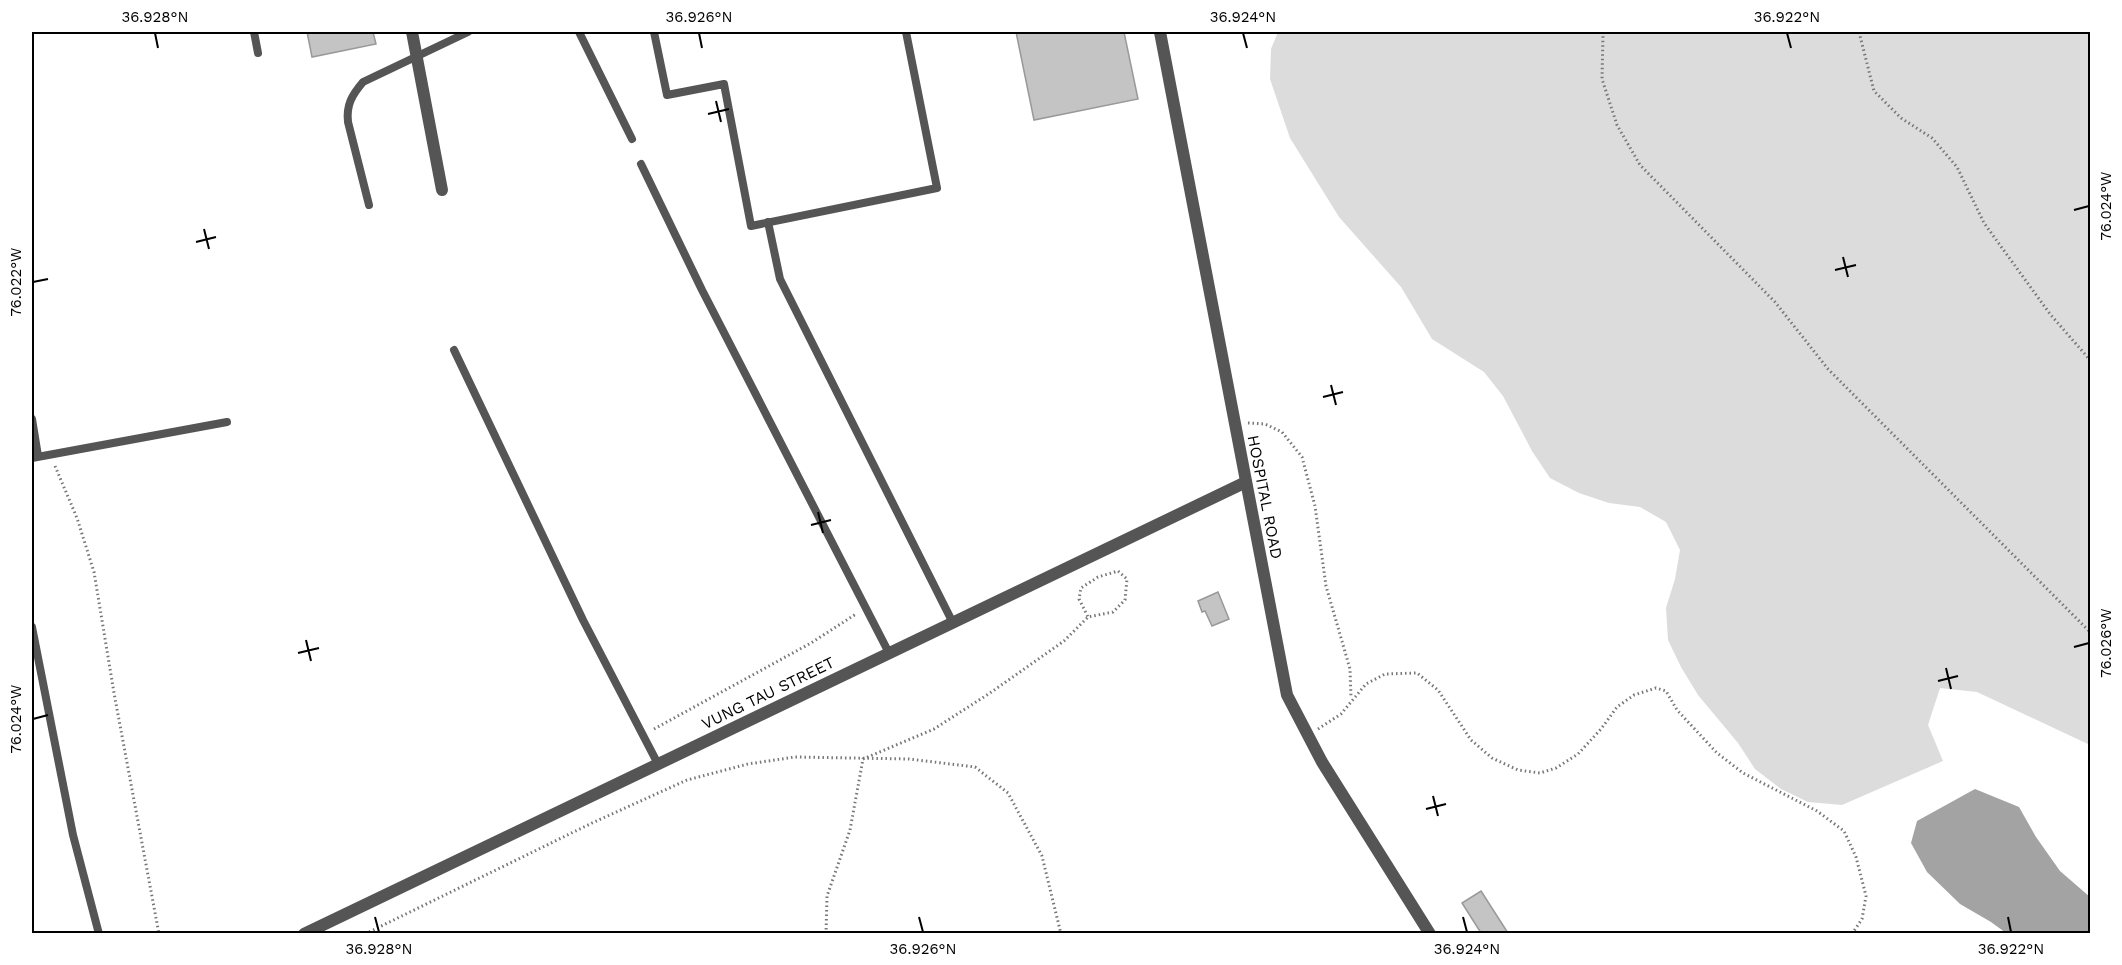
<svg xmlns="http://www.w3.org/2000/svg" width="2122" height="965" viewBox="0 0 2122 965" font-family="'Work Sans',sans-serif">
<rect width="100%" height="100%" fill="#fff"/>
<polygon fill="#dcdcdc" points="1278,32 2090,32 2090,745 1977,692 1940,688 1928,725 1943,761 1842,805 1808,802 1781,789 1755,769 1738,743 1698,695 1681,667 1668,640 1666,608 1675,579 1680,550 1666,522 1640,507 1609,503 1579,493 1550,478 1532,451 1503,396 1484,372 1432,339 1401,287 1339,217 1290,138 1270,79 1271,49"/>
<polygon fill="#a3a3a3" points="1975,789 2019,807 2036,837 2060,871 2090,897 2090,933 2006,933 1991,922 1960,904 1927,872 1911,843 1917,821"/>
<g fill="#c4c4c4" stroke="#999" stroke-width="1.5">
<polygon points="307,32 373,32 376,44 312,57"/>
<polygon points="1016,32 1124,32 1138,99 1034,120"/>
<polygon points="1218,592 1229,619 1212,626 1205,611 1202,612 1198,601"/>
<polygon points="1481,891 1508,933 1481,933 1462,903"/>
</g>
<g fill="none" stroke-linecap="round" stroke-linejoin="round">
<g stroke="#777" stroke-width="3" stroke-dasharray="1.5 3" stroke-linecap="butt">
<polyline points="1604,32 1603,35 1602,79 1617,125 1640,165 1775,302 1828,369 2090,632"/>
<polyline points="1859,32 1874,91 1901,118 1932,138 1957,167 1984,223 2050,314 2090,360"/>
<polyline points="1248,423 1265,424 1282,432 1302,457 1315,506 1326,586 1350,669 1351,698"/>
<polyline points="55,466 77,518 94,572 114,693 159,934"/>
<polyline points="654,729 811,643 856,614"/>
<polyline points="1318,729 1341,714 1366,684 1385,674 1417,673 1438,690 1471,740 1492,758 1518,770 1540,773 1556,768 1578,754 1601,729 1617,707 1634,695 1656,688 1666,691 1677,710 1717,753 1743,773 1817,811 1844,831 1856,857 1866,896 1862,919 1852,934"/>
<polyline points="365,934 592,823 687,780 748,764 795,757 909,759 975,767 1008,793 1042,856 1061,934"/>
<polyline points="826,934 827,896 850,830 863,759 934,729 990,693 1064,641 1088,617 1113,612 1125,600 1127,579 1118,571 1098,577 1081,588 1079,599 1088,617"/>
</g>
<g stroke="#555" stroke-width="8">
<polyline points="254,32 258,53"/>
<polyline points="579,32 632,139"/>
<polyline points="654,32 667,95 724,84 751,226 937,188 906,32"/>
<polyline points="641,164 702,290 889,653"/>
<path d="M369,205L348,122C346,105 352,95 363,82L468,32"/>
<polyline points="768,222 780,279 953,623"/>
<polyline points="454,350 583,620 658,764"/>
<polyline points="32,419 38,456"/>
<polyline points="32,458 227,422"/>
<polyline points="32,627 73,835 99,934"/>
</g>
<g stroke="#555" stroke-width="12">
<polyline points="412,32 442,190"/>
<polyline points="1160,32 1287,695 1322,762 1430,934"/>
<polyline points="304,934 1246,482"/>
</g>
</g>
<path fill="none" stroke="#000" stroke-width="2" d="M155,33L158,48M699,33L702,48M1243,33L1247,48M1787,33L1791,48M716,101L721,122M708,114L729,109M2074,210L2089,206M204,229L209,249M196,242L216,237M1843,257L1848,277M1835,270L1856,265M33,282L48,279M1331,385L1336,405M1323,397L1343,392M818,512L823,533M811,525L831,520M306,640L311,661M2074,647L2089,643M298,653L319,648M1946,668L1951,689M1938,681L1958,676M33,719L48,715M1433,796L1438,816M1426,809L1446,804M375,917L379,932M919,917L923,932M1463,917L1467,932M2008,917L2011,932"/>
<g text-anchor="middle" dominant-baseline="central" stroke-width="5" stroke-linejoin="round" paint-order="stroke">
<g font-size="16" fill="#000" stroke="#fff">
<text transform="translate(1265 497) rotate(79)">HOSPITAL ROAD</text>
<text transform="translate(768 693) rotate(-26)">VUNG TAU STREET</text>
</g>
</g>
<rect width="2122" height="965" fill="none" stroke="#ffffff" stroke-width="66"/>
<rect x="33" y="33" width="2056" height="899" fill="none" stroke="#000" stroke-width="2"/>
<g font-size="15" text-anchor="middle" fill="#000">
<text x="155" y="22">36.928°N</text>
<text x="699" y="22">36.926°N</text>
<text x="1243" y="22">36.924°N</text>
<text x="1787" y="22">36.922°N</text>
<text transform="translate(2106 206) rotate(-90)" y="5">76.024°W</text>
<text transform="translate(16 282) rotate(-90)" y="5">76.022°W</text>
<text transform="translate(2106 643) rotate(-90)" y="5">76.026°W</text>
<text transform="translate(16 719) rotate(-90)" y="5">76.024°W</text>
<text x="379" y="954">36.928°N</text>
<text x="923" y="954">36.926°N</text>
<text x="1467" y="954">36.924°N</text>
<text x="2011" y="954">36.922°N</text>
</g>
</svg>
